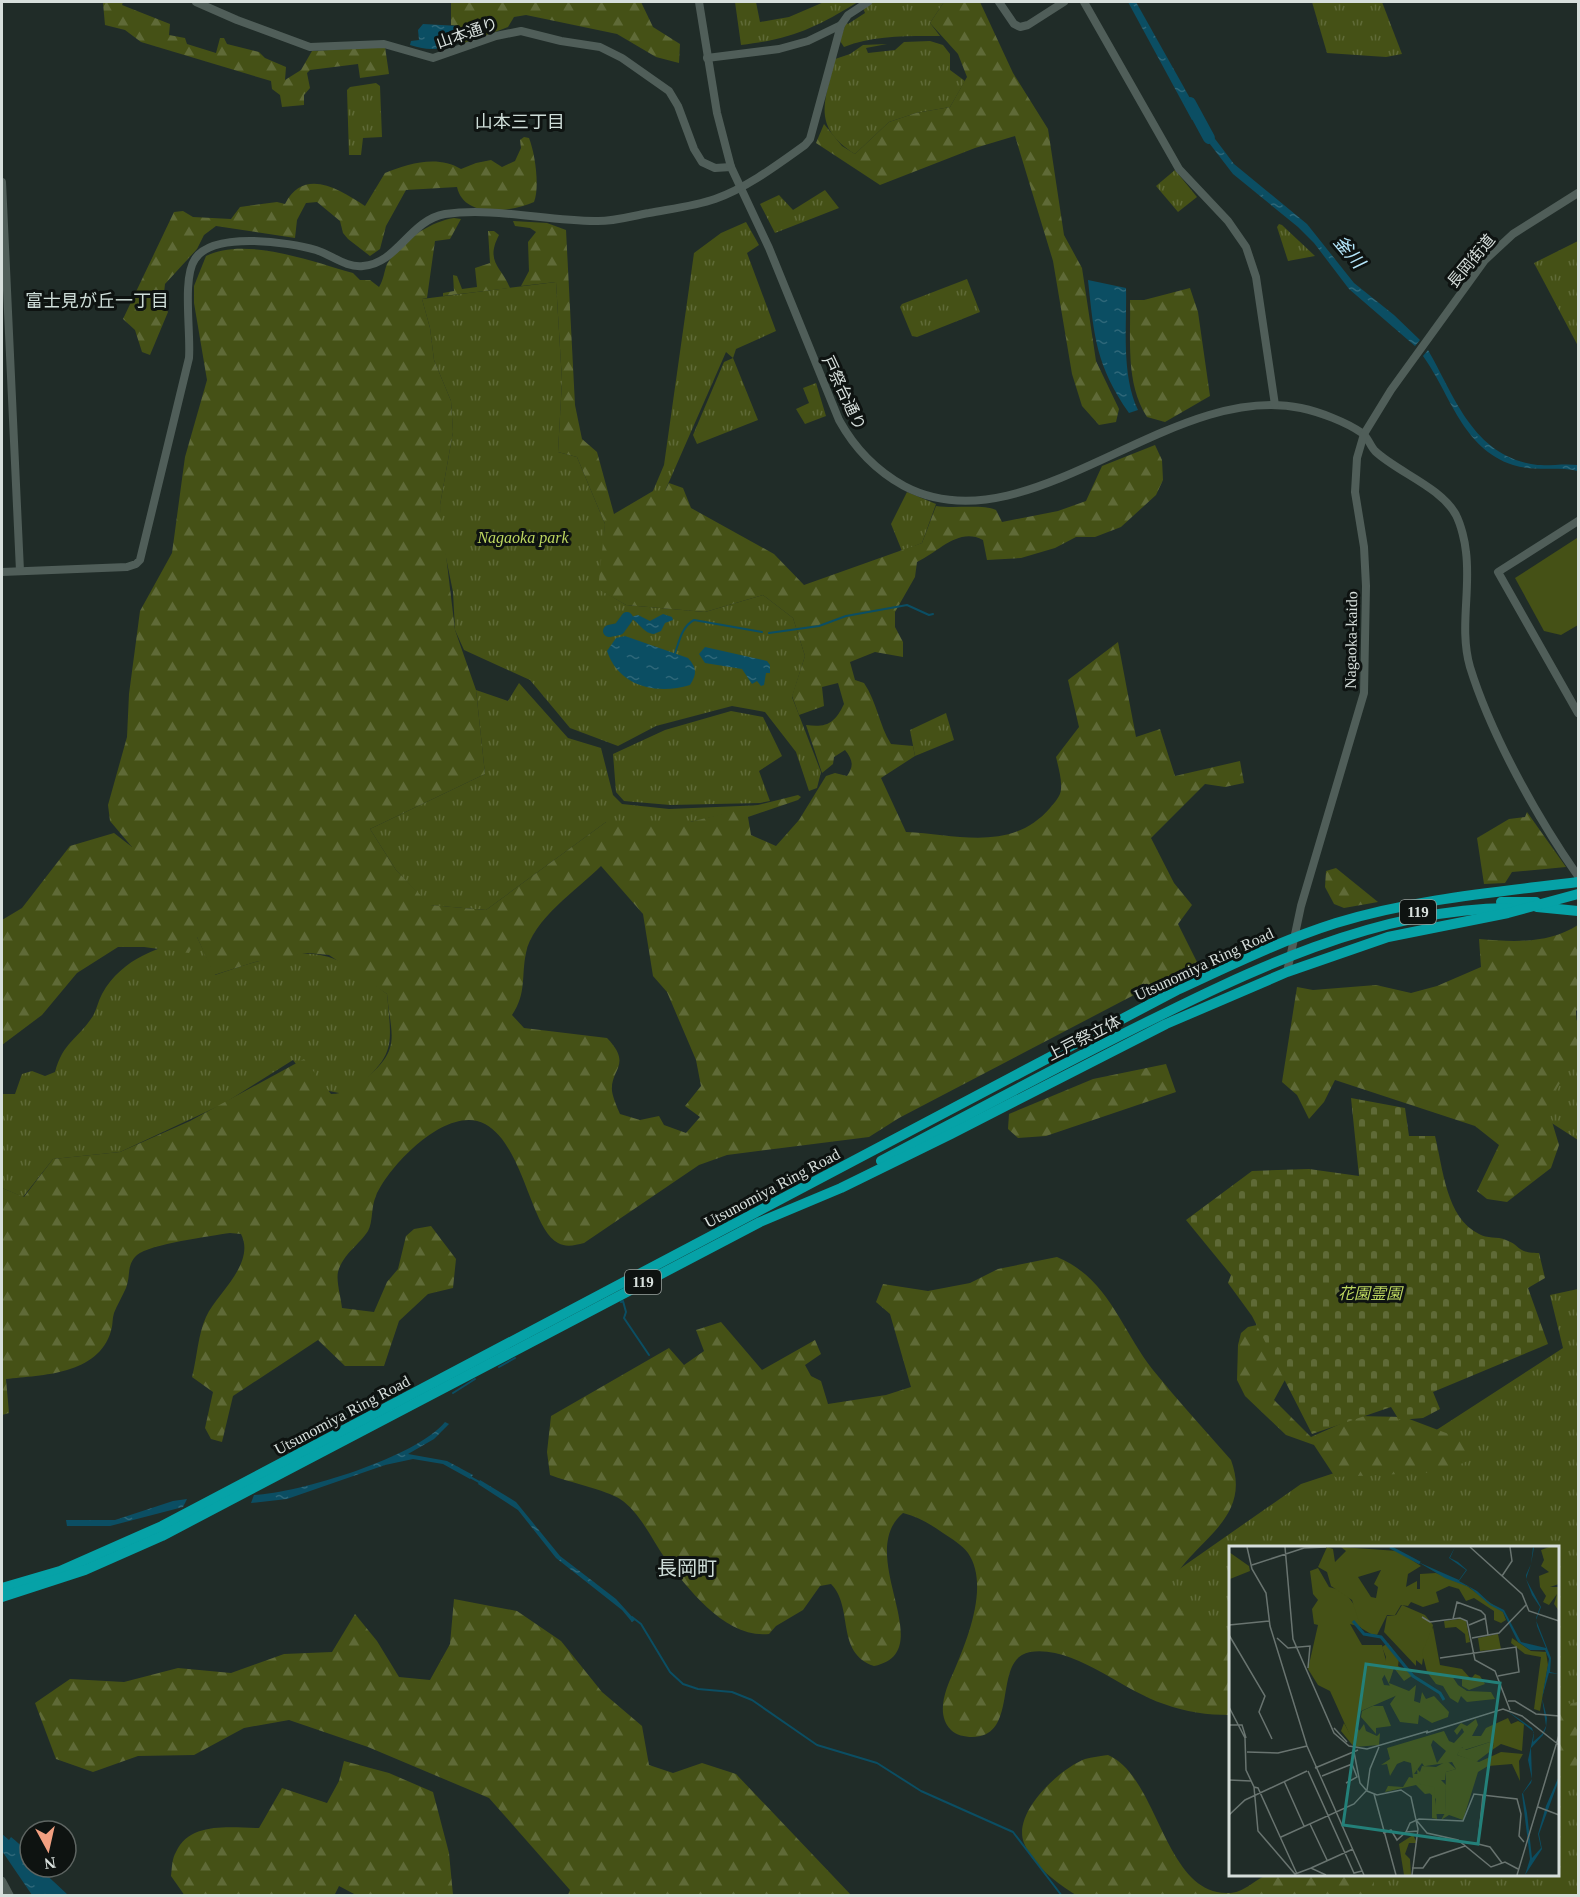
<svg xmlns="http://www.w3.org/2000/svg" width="1580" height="1897" viewBox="0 0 1580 1897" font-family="'Times New Roman','Noto Sans JP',serif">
<defs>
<pattern id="grass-tufts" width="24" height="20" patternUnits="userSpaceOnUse" patternTransform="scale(1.5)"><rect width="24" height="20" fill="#455116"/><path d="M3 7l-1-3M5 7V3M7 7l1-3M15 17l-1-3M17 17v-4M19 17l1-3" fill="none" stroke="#5f6a37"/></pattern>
<pattern id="forest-firs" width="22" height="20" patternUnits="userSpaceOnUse" patternTransform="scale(1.5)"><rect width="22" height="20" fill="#455116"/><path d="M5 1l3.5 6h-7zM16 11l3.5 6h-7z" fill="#5f6a37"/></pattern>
<pattern id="cemetery-stones" width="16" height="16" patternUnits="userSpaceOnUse" patternTransform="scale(1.5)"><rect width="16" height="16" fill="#455116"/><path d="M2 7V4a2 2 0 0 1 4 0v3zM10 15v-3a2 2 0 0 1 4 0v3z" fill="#5f6a37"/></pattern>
<pattern id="water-ripples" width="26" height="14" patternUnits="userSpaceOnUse" patternTransform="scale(1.5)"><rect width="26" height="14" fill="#0b4e63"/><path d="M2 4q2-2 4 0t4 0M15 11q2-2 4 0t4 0" fill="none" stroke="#2e6779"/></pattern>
</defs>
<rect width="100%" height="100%" fill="#202c28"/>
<g fill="url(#grass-tufts)">
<path d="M735,2H756L760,22L789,17L824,2H858C815,28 792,39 741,45Z"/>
<path d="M872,2H944L930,23L940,36C908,36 874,35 844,47L840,41L846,22L848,24L865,13L863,8Z"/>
<polygon points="1312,2 1382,2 1402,54 1386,57 1327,53"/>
<path d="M930,41L943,45L950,54V70L965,81L950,107L916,113L889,122L855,154C811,126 825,102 835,59L850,54L863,45L887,44L866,48L868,53L895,50L904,42Z"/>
<polygon points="376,83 380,86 382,137 363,138 361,155 349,155 347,90 350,87"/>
<polygon points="1175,170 1197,197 1178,212 1156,186"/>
<polygon points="825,190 839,208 775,233 760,204 779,195 793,210"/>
<polygon points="746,222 759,245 747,253 776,331 736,349 733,358 758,420 697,444 693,435 724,362 733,358 726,352 665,491 653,491 664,465 694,253 721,233"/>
<polygon points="1279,224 1282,225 1315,256 1288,261 1277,227"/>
<polygon points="1578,241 1578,346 1534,263"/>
<polygon points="967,279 980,312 917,337 912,336 900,307 902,304"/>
<polygon points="556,282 562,381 558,452 577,457 605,524 601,590 626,605 705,612 763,595 793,618 805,656 792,697 821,772 817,788 809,791 796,752 765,712 732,706 656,726 618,746 570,728 530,680 464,650 455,630 453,592 441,533 440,505 453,432 451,401 434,360 430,328 422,299"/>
<polygon points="816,383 826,416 805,424 796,409 809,403 803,388"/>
<polygon points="907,492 936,504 922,543 902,551 891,524"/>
<polygon points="519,683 568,738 601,748 613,795 622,804 669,809 765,805 690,822 606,822 486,910 429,905 396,870 370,829 485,774 476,690 508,701"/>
<polygon points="731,711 763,717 782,756 759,771 770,801 760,803 670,805 624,801 616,792 613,754 665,730"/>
<polygon points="946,713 954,740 915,756 910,730"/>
<path d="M197,937L215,975C252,963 304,942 341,962C357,970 372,983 387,994C393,1053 394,1054 349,1095L314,1088L293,1060L223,1104L120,1152L53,1159L23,1197L2,1188V1094H15L22,1074L32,1071L45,1076L55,1072C63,1042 78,1039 93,1016C97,1009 98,1001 102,994C123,957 159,947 197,937Z"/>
<polygon points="1578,1017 1578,1140 1533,1111"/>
<polygon points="1578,1289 1578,1895 1274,1895 1307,1875 1558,1874 1558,1548 1230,1548 1230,1682 1135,1600 1301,1484 1407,1449 1563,1348 1550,1295"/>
</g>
<g fill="url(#forest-firs)" fill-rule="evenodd">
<polygon points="67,2 123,2 122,5 170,24 169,35 185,38 187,44 216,53 220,38 224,38 227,44 259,52 265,58 286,67 285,80 301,70 312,51 385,47 389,74 360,78 358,64 310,70 307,73 310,88 304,95 304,105 282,107 280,95 272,89 271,81 141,42 125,30 105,25 103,3"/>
<polygon points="451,2 641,2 653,27 680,44 679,63 656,57 617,34 526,15 514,17 508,27 459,46 462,38 459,26 451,25"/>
<polygon points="944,2 980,2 1013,73 1048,129 1064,235 1082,268 1096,361 1119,409 1116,422 1099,425 1082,406 1072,374 1053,261 1015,136 975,148 880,185 816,143 824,124 842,146 855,154 889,122 916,113 950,107 967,77 958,54 930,23"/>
<path d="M524,137L529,138C535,153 540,187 534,202C511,212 464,219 457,187L406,190L386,226L380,249L370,256L348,239L343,233L340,221L317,202L306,203L297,220L295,238L216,226L204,235L197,249L165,284L163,302L168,312L150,355L142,352L135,330L123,319L174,212L183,211L193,217L231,219L240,207L277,202L285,204C304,167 339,189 365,206L385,173C409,163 438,155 461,169L476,163L491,160L502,167L515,161L521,148L520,140Z"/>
<path d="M454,218L461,219L450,239L435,241L427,298L422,299L430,328L434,360L451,401L453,432L440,505L455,630L476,690L485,774L370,829L396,870L430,905L486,910L606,822H690L798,795L801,797L798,800L748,817L751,835L776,846L799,820L826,776L835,773L847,776C854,766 853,760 845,750L834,757L833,764L822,773L806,725C827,728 835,723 844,704L838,683L822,687L824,706L799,715L792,696L805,656L793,618L763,595L705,612L626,605L598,589L605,524L577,457L558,452L562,381L556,282L521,286L529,271L528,242L536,232L530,228L515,226L513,221L547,223L566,230L575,405L582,439L597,452L614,514L653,491H665L669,483L683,488L691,508L774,554L804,585L922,543L936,506C954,509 982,504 996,510L1002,522L1058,511L1086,501L1102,466L1155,445L1162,460L1163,480L1156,495L1121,527L1095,537H1076L1055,548L1021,558L987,560L983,540C958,527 939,552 917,562L915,577L895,612V627L903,642V657L875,652L850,662L855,680L864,683C877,702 879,725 891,744L913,746L915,756L881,778L906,832C956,834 1011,853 1050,808C1054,803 1061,796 1061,789C1062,779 1058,766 1056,757L1079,727L1068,680L1118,642L1136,737L1160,729L1175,776L1240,761L1244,783L1225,787L1205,784L1151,838L1174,883L1192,905L1178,924L1197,962L899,1118L869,1137L727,1155L699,1165L584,1243C575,1245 567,1248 558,1243C531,1230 524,1145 485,1124C448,1104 389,1165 376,1196C371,1206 373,1223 368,1231C359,1245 343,1254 338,1272C336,1281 341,1298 342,1308L374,1312L387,1282L398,1269L406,1236L414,1229L431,1226L456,1259L453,1288L428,1294L399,1321L384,1366H345L318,1340L233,1396L222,1442L211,1439L205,1428L213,1392L192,1377C197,1358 198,1334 206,1317C217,1293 256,1264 241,1234L230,1233C211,1236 150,1244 137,1255C126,1265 131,1276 126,1288C122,1297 117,1305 114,1313C112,1319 113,1325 111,1331C98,1375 42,1375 6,1379L9,1413L2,1415V1188L24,1197L53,1159L120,1152L190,1121L304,1059L331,1094C345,1094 354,1087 365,1079C402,1049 391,1037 387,994L329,955L308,953L255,962L214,975L197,937L189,953L144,947H118L77,973L42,1015L2,1045V920L22,908L70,846L114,833L132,847L110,821L108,805L127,737L129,694L140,611L172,553L185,457L207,380L194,303V286L206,256C245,236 313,262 353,273L360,280H370L379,287C384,279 384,271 387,264C400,242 429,222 454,218ZM601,866L643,914L653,976L667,992L696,1060L701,1086L685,1106L700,1117L686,1133L664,1125L659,1116L640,1120L620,1114C617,1107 613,1098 612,1091C610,1069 633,1065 607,1038L524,1028L512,1015C527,993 521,976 526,953C532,920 578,889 601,866Z"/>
<path d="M488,231H494L499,235C485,262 501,266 510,288L443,296V293L454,291L453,275L457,276L462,289L477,287L475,268L490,263Z"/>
<path d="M1190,288L1198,312L1210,396L1165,422L1147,417C1125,383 1131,339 1130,300H1144Z"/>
<polygon points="1527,812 1566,867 1512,872 1505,883 1484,884 1477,838 1509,819 1525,817"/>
<polygon points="1336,868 1378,902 1344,908 1334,904 1325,887 1326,871"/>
<path d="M1578,925V1009L1576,1011L1578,1053L1547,1105L1559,1145L1551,1168L1507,1202L1487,1199L1477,1191L1499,1145L1475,1126L1335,1080L1324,1102L1309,1119L1297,1095L1282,1082L1297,987L1313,990L1376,985L1411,993L1437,986L1481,967L1479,939C1514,942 1548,944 1578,925Z"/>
<polygon points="1166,1064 1176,1092 1046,1136 1018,1138 1008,1129 1009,1114 1093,1079"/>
<path d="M1057,1257C1108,1278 1121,1329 1153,1370C1178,1401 1205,1430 1231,1460C1254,1522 1189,1541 1168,1589L1183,1612L1230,1647V1715C1208,1715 1185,1712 1164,1704C1123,1691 1074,1645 1030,1652C991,1659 1021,1737 972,1737C965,1737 956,1735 951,1730C935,1714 946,1688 954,1671C967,1640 990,1585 968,1553C962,1545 952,1539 943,1533C930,1524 919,1517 903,1513C853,1555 942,1652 874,1666C835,1653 854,1607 831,1584L820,1586L803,1610L776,1626L769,1634C726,1639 688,1589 665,1558C652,1540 640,1512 620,1499C606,1490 568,1482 550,1475L547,1452L551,1416L669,1348L684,1365L704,1351L696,1330L721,1322L762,1370L815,1340L821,1354L805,1365L811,1376L821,1381L828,1404L886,1395L911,1387L890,1314L876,1302L883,1284L928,1291L970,1283L998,1269Z"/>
<polygon points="1257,1325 1286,1378 1274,1400 1311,1437 1358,1416 1404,1417 1467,1441 1470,1460 1442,1472 1335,1477 1314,1445 1286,1435 1245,1396 1237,1380 1238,1345 1241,1333 1248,1327"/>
<polygon points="454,1599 517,1611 561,1641 602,1692 642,1726 649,1765 673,1773 702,1763 736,1774 851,1895 568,1895 570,1890 489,1798 368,1747 289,1720 244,1728 194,1755 138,1756 93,1772 56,1759 35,1703 70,1679 124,1682 178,1668 231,1673 284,1654 332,1652 355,1614 377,1641 399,1677 430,1680 450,1644"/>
<polygon points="1578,1702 1578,1767 1558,1769 1558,1706"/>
<path d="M1108,1755C1158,1776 1164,1892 1226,1893C1244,1894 1252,1881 1267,1875C1279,1870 1355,1874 1373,1874L1375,1895H1076C1057,1883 1033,1866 1024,1843C1012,1813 1059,1769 1085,1759C1092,1757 1101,1756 1108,1755Z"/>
<path d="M344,1761L389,1773L433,1792L449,1853L453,1895H356L339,1886L334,1896H185L171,1876C172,1868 172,1858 176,1852C190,1821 231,1828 259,1828L282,1788L327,1803L339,1781Z"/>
</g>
<path fill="url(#cemetery-stones)" d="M1351,1098L1405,1108L1409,1136H1435C1443,1168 1446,1218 1479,1234C1487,1239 1497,1236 1506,1240C1522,1246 1516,1253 1539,1253L1545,1278L1528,1288L1548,1344L1433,1392L1440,1409L1423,1418L1399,1420L1391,1407L1312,1434L1252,1316L1228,1283L1231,1275L1186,1220L1252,1171L1309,1169L1359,1176Z"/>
<polygon fill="#455116" points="1577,538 1578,625 1561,635 1544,631 1515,578"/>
<g fill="url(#water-ripples)">
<polygon points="1128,2 1136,2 1200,116 1192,120"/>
<path d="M423,24L459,26L465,36C443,49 435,53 410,45L411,41L419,40L418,30Z"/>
<polygon points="1203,123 1234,164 1307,224 1354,283 1394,315 1420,340 1415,346 1349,289 1314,243 1298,227 1233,174 1196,126"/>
<path d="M1088,280L1126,288C1127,327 1121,374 1138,410L1129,413C1096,366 1094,336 1088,280Z"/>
<path d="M1428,350C1454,395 1472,453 1531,464C1545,467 1562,463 1577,465L1578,471C1557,466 1535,472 1513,465C1462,448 1451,395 1423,356Z"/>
<path d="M663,614L672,617L673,620L665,623L661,631L654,634C641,633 638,618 627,618L638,615L650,621Z"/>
<path d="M625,636L688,658C697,668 697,674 690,685C657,695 619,687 607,651L616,638Z"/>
<polygon points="705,647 767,661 770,665 770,673 766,673 764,685 761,686 757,681 752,684 742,669 705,663 699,654"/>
<path d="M445,1422L449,1424L434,1439L408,1454L447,1461L473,1475L470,1479L443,1464L413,1459L385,1465L287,1499L251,1503L254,1495C299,1493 417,1457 445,1422Z"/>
<polygon points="480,1480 516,1502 560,1556 616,1599 635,1620 632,1622 622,1610 556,1558 518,1510 478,1484"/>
<polygon points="187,1499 183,1507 110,1526 67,1526 66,1520 115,1520 173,1501"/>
<path d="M2,1834L9,1840L11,1837C22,1846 30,1852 30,1867H38L68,1895H32L2,1851Z"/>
</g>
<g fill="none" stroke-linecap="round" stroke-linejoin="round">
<g stroke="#0b4e63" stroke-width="2">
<polyline points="769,633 819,626 846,616 907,605 929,615 933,614"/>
<path d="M674,656C679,643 681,627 694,620L762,632"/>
<polyline points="621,1302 623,1301 626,1312 624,1318 649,1355"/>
<polyline points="499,1367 515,1358"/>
<polyline points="453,1393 475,1379"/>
<polyline points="470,1477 481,1483"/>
<polyline points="632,1617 641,1624 670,1672 683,1684 698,1689 732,1692 752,1700 817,1745 877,1763 921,1791 1013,1832 1062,1896"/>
</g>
<g stroke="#0b4e63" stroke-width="12">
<polyline points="1190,103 1209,138"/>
<polyline points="609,631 619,629 627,618"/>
</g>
<g stroke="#505e59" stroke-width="8">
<polyline points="196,2 237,20 310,47 384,44 433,58 496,36 521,31 561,41 600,47 622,58 669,91 678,106 694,149 702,162 715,168 731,167"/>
<path d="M699,2L717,113L731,167L769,248L839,420C855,449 875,470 904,486C1027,551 1170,380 1301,408C1320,412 1346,422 1362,433C1368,437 1370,446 1375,451C1397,472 1441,487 1456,515C1461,525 1465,541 1466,552C1471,590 1459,629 1470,667C1491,735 1538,819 1578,876"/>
<polyline points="999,2 1014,24 1020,27 1028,25 1064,2"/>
<polyline points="1084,2 1179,169 1228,221 1246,247 1256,277 1275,405"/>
<polyline points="707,58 779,49 808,41 841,25 848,15 868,2"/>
<polyline points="2,182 20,571"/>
<polyline points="1578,521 1498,572 1578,713"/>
<path d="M2,572L127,567L136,564L140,560L189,358C191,332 182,278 195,259C213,231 289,242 316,250C332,255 346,268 363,266C397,264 410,220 445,214C494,207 546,221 595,221C613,222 631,216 649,213C670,209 695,206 715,199C748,187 777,165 805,145L810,139L841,25"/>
<polyline points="1287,972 1301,906 1364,693 1366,586 1364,547 1355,492 1357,458 1364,434 1391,390 1485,260 1513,234 1578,193"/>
<polyline points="2,1881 10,1896"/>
<polyline points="2,1892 4,1896"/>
</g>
<g stroke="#06a2a7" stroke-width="10">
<polyline points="1501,902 1536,902"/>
<polyline points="1537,907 1578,911"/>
<path d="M881,1161C964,1117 1047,1072 1131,1030C1249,971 1375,909 1509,908"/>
<path d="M2,1588L60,1571L162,1526L1177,990C1229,966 1282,940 1336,923C1414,899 1498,892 1578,882"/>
<polyline points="2,1597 85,1570 162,1536 760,1222 841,1188 951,1134 1166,1024 1287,972 1388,937 1508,913 1578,894"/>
</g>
</g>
<g text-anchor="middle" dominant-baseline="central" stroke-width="6" stroke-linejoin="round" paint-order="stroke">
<g fill="#0e1311" stroke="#9ba29f" stroke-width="1.5">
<rect x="1400" y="900" width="36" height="24" rx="4.5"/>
<rect x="625" y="1270" width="36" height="24" rx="4.5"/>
</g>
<g font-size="15" font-weight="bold" fill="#d7dfdc">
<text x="1418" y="912">119</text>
<text x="643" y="1282">119</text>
</g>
<g font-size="16" fill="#d7dfdc" stroke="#0e1311">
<text transform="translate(467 33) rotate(-19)">山本通り</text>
<text transform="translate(1471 261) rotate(-50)">長岡街道</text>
<text transform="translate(844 393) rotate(65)">戸祭台通り</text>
<text transform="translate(1351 640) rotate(-89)">Nagaoka-kaido</text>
<text transform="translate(1204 964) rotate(-25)">Utsunomiya Ring Road</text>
<text transform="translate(1084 1038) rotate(-27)">上戸祭立体</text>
<text transform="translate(772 1188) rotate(-28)">Utsunomiya Ring Road</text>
<text transform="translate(342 1415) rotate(-28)">Utsunomiya Ring Road</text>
</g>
<g font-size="16" font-style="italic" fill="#bdd760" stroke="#0e1311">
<text x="523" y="537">Nagaoka park</text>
<text x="1370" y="1293">花園霊園</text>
</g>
<g font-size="18" fill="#ceddd8" stroke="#0e1311">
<text x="520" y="122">山本三丁目</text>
<text x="97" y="301">富士見が丘一丁目</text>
</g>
<g font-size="18" font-style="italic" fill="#b5e7fc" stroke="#0e1311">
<text transform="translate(1349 252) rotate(50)">釜川</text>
</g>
<g font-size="20" fill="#ceddd8" stroke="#0e1311">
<text x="687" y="1568">長岡町</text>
</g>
</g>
<g transform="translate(1229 1546)">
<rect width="330" height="330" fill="#202c28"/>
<path d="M89,22L100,41L115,45L126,60L135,82L121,78L133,99H153L159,123L153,133L155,139L165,140L171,148L132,165L127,181L131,185L124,196L101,145L89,139L79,123L89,79L85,78L83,63L89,54L84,48L81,25ZM173,59L196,69L204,79L197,117L194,112L193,119L187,114V120L155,86L158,70L167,69ZM231,73L237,75L241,96L237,97L236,88L227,81L216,82L215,75ZM269,88L272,103L251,105L249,92ZM261,196L265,198L263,204L247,216L228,209L232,201L237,204ZM218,215L227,223L217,226L216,234H212L217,239L216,268H205L207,253L189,236L188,223L191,226L193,220L207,221Z" fill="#455116"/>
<path d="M98,1L104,3L106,16L117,5L112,1L169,5L192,20L179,28L177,41L188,35V43H191V28L207,27L238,40L274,66L277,74L272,77L265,74V65L245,52L237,55L230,43L220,40L207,46L210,56L194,61L182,56L179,60L172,59L166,69H158L148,89L142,88L132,82L123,54L102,40L98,26L89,21ZM152,24L145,38L149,41L147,52L142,51L129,31ZM320,1H330V38L321,41H330V65L325,58L328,48L320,59L314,56L317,50L311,41L310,30L320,26L312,20L315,14L312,4ZM0,6L20,20L21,25L1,33ZM204,81L211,119L233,123L242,133L246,128L251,130L256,138L240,144L233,140V131L223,130L229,139L238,145L262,146L266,153L238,156L232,150L229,157L221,152L214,140L207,138L198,126L193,106ZM283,92L302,105L317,106L319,119L311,165L305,163L312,111L296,108L282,97ZM159,97L170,112L169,120L184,129L175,135L165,122L160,137L180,145L187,139L185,155L191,157L193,146L197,153L205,150L220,166L219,171L203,177L190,169L189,178L171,176L161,158L168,148L161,140L154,126L157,111L153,101ZM279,172L282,178L289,175L295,178L293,205L272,198L263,204L265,198L261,196L235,204L233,201L228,209L250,216L272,206L294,208L290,215L291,235L283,218L259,220L249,226L234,274L220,269L212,274L216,267L217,226L227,223L223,216L190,221L195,220L193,217L185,228H189L191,238L205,241L208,273L203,272V247L196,248L187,239L156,246L159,240L174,241L180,231L184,232L182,217L175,215L168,218L161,230L158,218L152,219L161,213L158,202L215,185L220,195L225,197L235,186L233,182L228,189L225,185L232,177L238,180L247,173L249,179L243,190H252L257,182ZM204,194L217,205L208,217L202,199ZM115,177L124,194L135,178L137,185L148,190L151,187L150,199L125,201L112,185ZM184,289L188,297H180L176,308L181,313L182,329H175L170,298Z" fill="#455116" fill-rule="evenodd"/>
<path d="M144,160H154L162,180L147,182V188L132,171L133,165Z" fill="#455116"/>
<path d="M226,1L221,12L229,16L238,24L230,35L248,45L261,57L275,64L292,96L317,102L308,80L307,72L311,61L303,49L297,33V29L302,18L304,1L305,2L302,18L297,33L312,61L307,74L322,112L321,126L330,128L320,127L313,152L318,172L317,182L314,189L302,202L303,233L302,237L294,247L298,267L303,312L312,302L309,288L317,260L330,230V234L310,288L313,303L296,329L301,313L293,248L303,233L299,214L305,186L277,164L303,182L305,188L304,196L313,188L317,180L313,152L320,113L316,104H301L289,96L274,66L261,59L240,41L216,32L189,16L230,34L237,24L220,12Z" fill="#0b4e63"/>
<path fill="none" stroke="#0b4e63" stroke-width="3" d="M161,1L191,17M124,75L135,88L152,91L184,130L211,147L215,154"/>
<path fill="none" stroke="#697470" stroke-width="1.5" d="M18,1L23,23L37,47L41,80L78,200L135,329M56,1L64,93L105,187L120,200L138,203L199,185M241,1L293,48L300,65L330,75M23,19L75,2L97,1M273,30L283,15L281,1M193,71L201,76L231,72L238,75L246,114L266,125L281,164M224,73L228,56L252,65L256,69L259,89M0,79L40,75M240,79L257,72M0,89L36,150L30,166L43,193M48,92L59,102L81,100L79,122M243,92L270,87L297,59M211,112L287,101L290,126L269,130M279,155H286L307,168L330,170M0,161L16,192L17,224L25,241L29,285L66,328L82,322L97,329M0,179H13L17,192M105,182L118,196M197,187L274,163L293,170L330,199M18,206L49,207L78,200M125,206L131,237L138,245L148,249L172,244L182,251L189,283L183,329M86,222L129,204M79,225L125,327L133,325M93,230L123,218L128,231L117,237M0,234L22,235M55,235L75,280M25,241L29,242L68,328M145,248L167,329M254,249L249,298L261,301L273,317M309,261L330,269M0,269L16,254L78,225M188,275L198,287L229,294L262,321L276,316L289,323M81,278L98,314M177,286L181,277L190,273L234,275L245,248L288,253L292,268L290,290L295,296M154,287L162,284L168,294L177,286L189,285M52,291L125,258L138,244L141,223L150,201M82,322L124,303M183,322H194L201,312L236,300M288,329L330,189"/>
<path fill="#238079" fill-opacity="0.15" stroke="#238079" stroke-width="3" d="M137,118L271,137L249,298L114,279Z"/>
<rect width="330" height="330" fill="none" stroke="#d7dfdc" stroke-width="3"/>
</g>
<rect width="1580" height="1897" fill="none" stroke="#d7dfdc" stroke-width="6"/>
<g transform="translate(48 1849) rotate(172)"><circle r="28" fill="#0e1311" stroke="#5e6562" stroke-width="1.5"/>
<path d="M0-4.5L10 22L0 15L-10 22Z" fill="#f2a081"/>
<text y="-9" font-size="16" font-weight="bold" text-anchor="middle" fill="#d7dfdc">N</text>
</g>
</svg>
